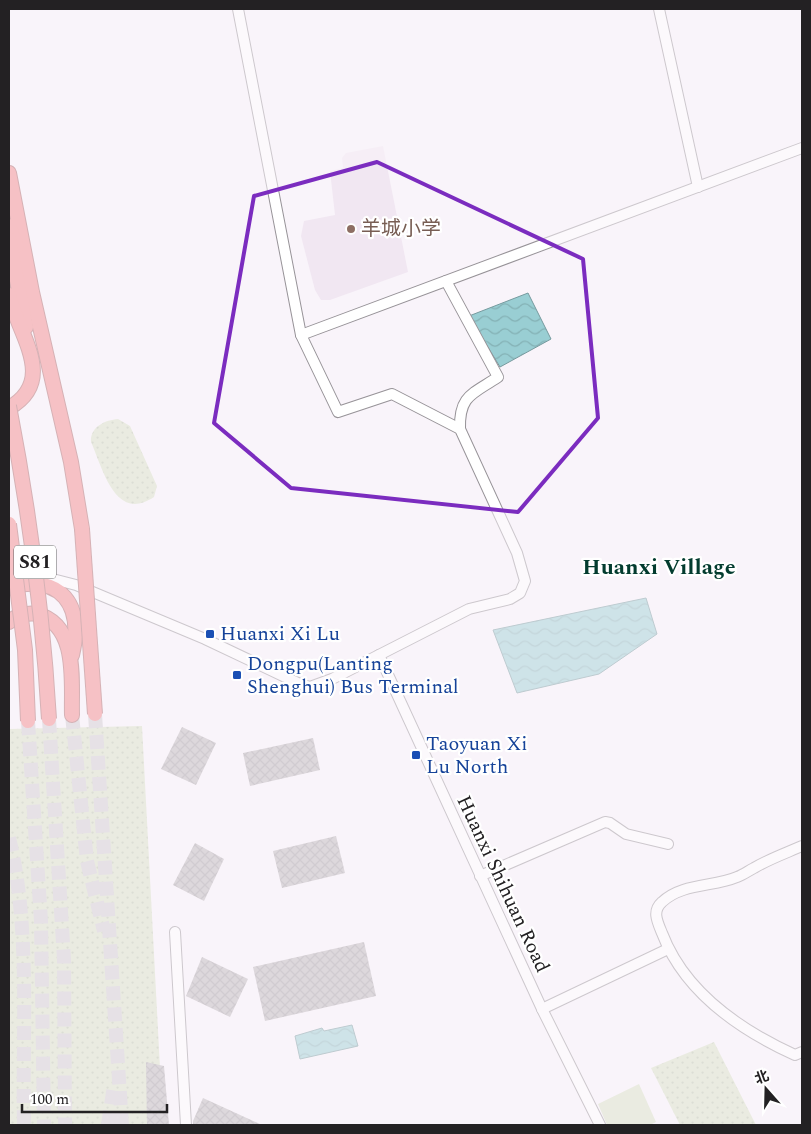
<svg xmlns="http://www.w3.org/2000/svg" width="811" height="1134" viewBox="0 0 811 1134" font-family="Spectral,'Noto Sans SC',serif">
<defs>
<pattern id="grass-dots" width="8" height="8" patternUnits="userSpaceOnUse" patternTransform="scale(1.25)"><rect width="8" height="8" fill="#d7e1c4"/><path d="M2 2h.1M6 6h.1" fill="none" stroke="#b8c1a8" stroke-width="1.8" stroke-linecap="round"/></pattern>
<pattern id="water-waves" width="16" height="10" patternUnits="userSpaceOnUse" patternTransform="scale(1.25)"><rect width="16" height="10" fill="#99ced3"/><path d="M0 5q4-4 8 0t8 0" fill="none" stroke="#84b1b5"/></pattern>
<pattern id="building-cross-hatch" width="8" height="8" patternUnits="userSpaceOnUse" patternTransform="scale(1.25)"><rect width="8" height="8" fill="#bab5b9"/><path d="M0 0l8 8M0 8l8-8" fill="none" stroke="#a09b9f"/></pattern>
</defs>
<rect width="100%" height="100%" fill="#f9f4fa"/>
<polygon fill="#f1e7f2" points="383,146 408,272 330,300 321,300 315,290 301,236 304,221 335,215 330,171 343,168 342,158 346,153"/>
<g fill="url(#grass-dots)">
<path d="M118,419L130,426L157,486L154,497C115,523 103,469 91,442C90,427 105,420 118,419Z"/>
<polygon points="142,726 163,1125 9,1125 9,729"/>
<polygon points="714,1042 756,1125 680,1125 651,1068"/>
</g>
<polygon fill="#d7e1c4" points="639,1084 656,1122 650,1125 607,1125 598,1104"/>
<g fill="url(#water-waves)" stroke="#769a9e">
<polygon points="528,293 551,339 500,367 469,316"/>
<polygon points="646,598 657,634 599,674 517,693 493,630"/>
<polygon points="352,1025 358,1046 300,1059 295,1036 322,1028 324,1031"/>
</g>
<g fill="url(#building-cross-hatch)">
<polygon points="182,727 216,743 196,785 161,769"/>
<polygon points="313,738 320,770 250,786 243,753"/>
<polygon points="336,836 345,873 282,888 273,851"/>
<polygon points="195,843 224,859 204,901 173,885"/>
<polygon points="364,942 376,996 265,1021 253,967"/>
<polygon points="202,957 248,979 230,1017 186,996"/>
<polygon points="146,1062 164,1066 169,1125 147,1125"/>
<polygon points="203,1098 262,1125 193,1125 193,1121"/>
</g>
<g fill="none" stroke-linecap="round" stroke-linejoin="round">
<g stroke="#cecacf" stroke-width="14" stroke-dasharray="14 7" stroke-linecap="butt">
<polyline points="95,714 122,1125"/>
<polyline points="72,715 87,861 104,931"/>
<polyline points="49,719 64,959 65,1125"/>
<polyline points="28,721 41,921 44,1125"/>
<path d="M9,838C31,927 22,1033 24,1125"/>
<polyline points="108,1125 114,1086"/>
</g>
<defs>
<g id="minor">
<polyline points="659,9 698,187"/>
<path d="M446,281L498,377C473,394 459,395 460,429"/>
<polyline points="301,335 802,148"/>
<polyline points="10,576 33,574 76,585 205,639 300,684 310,687 332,679 469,609 510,599 520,593 525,581 517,553 460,429 392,394 338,412 301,335 238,9"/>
<polyline points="379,655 542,1009 600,1125"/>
<path d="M802,846C786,853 769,859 754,868C748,871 743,875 737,877C714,887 682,883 662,902C652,911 657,921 662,933C684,991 740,1030 795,1055L802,1052"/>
<polyline points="480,876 605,822 610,823 626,834 668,844"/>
<polyline points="175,932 186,1125"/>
<polyline points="542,1009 668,949"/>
</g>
<g id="highway">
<polyline points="9,173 32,292 71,462 82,529"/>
<polyline points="9,226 17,246"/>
<polyline points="9,239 26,327"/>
<path d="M9,295C18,334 58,380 9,408"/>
<path d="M9,587C62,573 84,606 72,655"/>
<path d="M9,622C16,616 28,612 37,614C79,625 71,683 72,715"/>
</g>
</defs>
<use href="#minor" stroke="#979398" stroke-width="12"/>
<use href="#highway" stroke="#aa6163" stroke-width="16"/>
<use href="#minor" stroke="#fff" stroke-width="10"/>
<use href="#highway" stroke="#f28485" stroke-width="14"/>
<defs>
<g id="highway-bridge">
<path d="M9,406C29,510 43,614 49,719"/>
<polyline points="9,524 25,650 28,721"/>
<polyline points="82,529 95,714"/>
</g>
</defs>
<use href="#highway-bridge" stroke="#aa6163" stroke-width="16" stroke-linecap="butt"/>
<use href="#highway-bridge" stroke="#f28485" stroke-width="14"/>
</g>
<path d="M0 0H811V1134H0ZM377,162L583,259L598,418L518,512L291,488L214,423L254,196Z" fill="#f9f4fa" fill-opacity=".55" fill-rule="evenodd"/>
<path fill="none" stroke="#7b2cbf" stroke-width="4" stroke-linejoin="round" d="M377,162L583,259L598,418L518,512L291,488L214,423L254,196Z"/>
<circle fill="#8d6e63" stroke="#fff" stroke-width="2" cx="351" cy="229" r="5"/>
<g fill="#1a4fb4" stroke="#fff" stroke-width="2">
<rect x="205" y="629" width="10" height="10" rx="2.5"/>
<rect x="232" y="670" width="10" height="10" rx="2.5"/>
<rect x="411" y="750" width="10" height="10" rx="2.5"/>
</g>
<g text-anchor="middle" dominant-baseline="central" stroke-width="4.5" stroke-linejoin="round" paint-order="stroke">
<rect fill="#fff" stroke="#656465" stroke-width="1" x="14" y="545.5" width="42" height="33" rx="4"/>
<g font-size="19" font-weight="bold" fill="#232123">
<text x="35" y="562">S81</text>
</g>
<g font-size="20" fill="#785e54" stroke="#fff" text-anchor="start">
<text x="361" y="229">羊城小学</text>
</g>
<g font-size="20" fill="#164399" stroke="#fff" text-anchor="start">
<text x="220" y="634">Huanxi Xi Lu</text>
<text x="247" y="664">Dongpu(Lanting<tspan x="247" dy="23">Shenghui) Bus Terminal</tspan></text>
<text x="426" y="744">Taoyuan Xi<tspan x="426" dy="23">Lu North</tspan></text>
</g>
<g font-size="20" fill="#232123" stroke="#fff">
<text transform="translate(503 884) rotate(65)">Huanxi Shihuan Road</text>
</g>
<g font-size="22" font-weight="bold" fill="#033c2f" stroke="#fff">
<text x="659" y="567">Huanxi Village</text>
</g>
</g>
<rect width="811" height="1134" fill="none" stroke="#232123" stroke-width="20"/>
<g transform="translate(766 1089) rotate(340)" stroke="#ffffff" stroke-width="4" paint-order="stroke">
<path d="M0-4L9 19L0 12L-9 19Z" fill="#232123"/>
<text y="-8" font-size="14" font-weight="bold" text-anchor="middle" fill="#232123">北</text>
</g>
<path d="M22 1104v8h145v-8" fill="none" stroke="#232123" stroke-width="2.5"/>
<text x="30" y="1104" font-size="15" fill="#232123" stroke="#ffffff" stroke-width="4" paint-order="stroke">100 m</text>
</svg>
